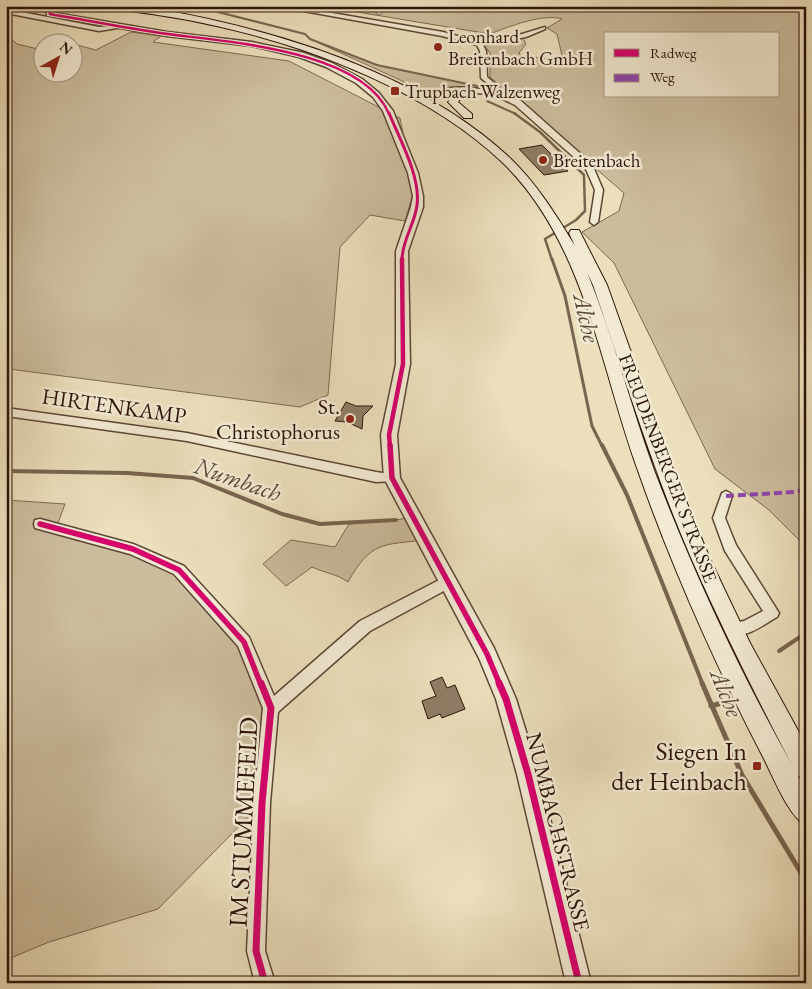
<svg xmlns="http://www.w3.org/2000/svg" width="812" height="989" viewBox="0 0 812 989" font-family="'EB Garamond',serif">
<rect width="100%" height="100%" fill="#ebdfbc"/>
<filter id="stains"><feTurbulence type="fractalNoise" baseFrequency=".004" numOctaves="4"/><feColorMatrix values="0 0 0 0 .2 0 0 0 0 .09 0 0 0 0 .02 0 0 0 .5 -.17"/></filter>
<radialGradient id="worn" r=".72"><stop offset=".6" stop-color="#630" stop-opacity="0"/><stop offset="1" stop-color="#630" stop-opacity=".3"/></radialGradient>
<g fill="#cbbc9d" stroke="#7c6852" fill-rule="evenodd">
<path d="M334,6H362L380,15L390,6H806V547L769,510L715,469L614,263L582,232L619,211L624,193L490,77V53L484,45L523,38L526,44L519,53L521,56L563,60L557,34L547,28L562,19C544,13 507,27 490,34L333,8ZM606,34H778V96H606Z"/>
<polygon points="131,32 161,36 153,42 289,61 400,118 414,190 405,221 370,215 340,247 328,395 300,407 9,369 6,375 6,34 17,44 42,50 42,72 72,72 73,44 96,50"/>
<polygon points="310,39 377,65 482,87 485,92 439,92 433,97 398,79"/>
<polygon points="6,500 65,504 58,523 42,524 179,570 244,642 271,708 262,803 158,909 49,942 6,960"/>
<path d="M412,517L425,540C383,545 371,541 348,582C337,574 325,573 312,567L286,586L263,564L291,540L335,547L349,524L396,520Z"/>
</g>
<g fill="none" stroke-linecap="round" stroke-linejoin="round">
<polyline stroke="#78644f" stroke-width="2" points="194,6 305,34 310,39 377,65 482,87 487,101 516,114"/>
<polyline stroke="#78644f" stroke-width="2.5" points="514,113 540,132 584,175 585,211 576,220 545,239 552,260"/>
<polyline stroke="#78644f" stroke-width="3" points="552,259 565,296 592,426 602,446"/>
<g stroke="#78644f" stroke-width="4">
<polyline points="602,445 627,495 703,685"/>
<polyline points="6,471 127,473 193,478 282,514 320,524 396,520"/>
<polyline points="779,651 806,633"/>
</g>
<g stroke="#78644f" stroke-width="5">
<polyline points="702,683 742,775 806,881"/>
<polyline points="711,706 722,703"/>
</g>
</g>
<g fill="#8f7d66" stroke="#2c1308">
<polygon points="542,145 568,171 544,175 519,149"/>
<polygon points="346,402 356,406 373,406 363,416 362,429 347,422 335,421"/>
<polygon points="442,677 447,688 455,685 465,709 442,718 440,714 428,719 422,701 436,696 430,682"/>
</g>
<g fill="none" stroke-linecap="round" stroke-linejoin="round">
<defs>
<g id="minor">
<path d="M276,6H291L443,32L479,42L522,34L545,27V29L526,37L483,45L486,51L487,77L499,87L497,91L521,101L592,164L603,190L598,222L594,225L590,222L595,190L585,167L515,105L492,94L457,92L441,94L433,99L430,97C444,82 473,89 491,90L493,88L481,78L480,51L477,45L442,36Z"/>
<polygon points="6,9 99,27 120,25 123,27 99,31 6,13"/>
<polygon points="6,408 187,433 376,472 396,475 398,478 396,481 376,482 187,441 6,416"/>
<path d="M726,491L730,493L732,496L725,518L736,545L779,613L777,617C763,625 744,640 728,634L726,629L728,624L744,621L763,611L725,551L713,518L722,493Z"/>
<polygon points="40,519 133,544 184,566 249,637 274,696 360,621 443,578 448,576 453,578 455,582 453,586 370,631 278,712 270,803 265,951 275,983 255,983 247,951 254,803 263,708 238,646 174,574 130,554 35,528 34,524 35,520"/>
</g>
<polygon id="tertiary" points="46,9 52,9 55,13 167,32 252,42 304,53 332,63 362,79 379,93 393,111 418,173 423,196 423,207 408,251 410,364 397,435 400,478 494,648 516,699 539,774 591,983 566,983 517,774 496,699 479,658 384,478 381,435 396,364 396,251 411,207 413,196 408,173 383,111 373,97 356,83 326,67 299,57 252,46 167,36 55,17 47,16"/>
<g id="secondary">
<path d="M112,6C148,6 183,13 217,21C318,44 434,86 510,158C537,184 556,215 575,246L569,233L571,230H579L607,285L672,467L710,559L750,643L806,745V779L798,776L806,789V825C789,818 772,774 763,757C715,664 672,568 637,468C600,365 584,241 502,162C429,93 317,49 221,27C200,22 179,18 158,15C143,12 125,12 112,6ZM587,272L593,285C625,377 653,471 692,560C723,630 757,698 792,765C739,670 693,572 654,470C630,404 613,336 587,272Z"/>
<polygon points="460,89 465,92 458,102 472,114 472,118 464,118 448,102 457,90"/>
</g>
</defs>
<use href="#minor" stroke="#5c4635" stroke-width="3"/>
<use href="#tertiary" stroke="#5c4635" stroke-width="3"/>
<use href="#secondary" stroke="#2c1308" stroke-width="2"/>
<use href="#minor" fill="#f2ead3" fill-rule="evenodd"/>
<use href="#tertiary" fill="#f2ead3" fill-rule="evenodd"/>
<use href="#secondary" fill="#f2ead3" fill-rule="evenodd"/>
<polyline stroke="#8e44ad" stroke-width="4" stroke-dasharray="8 4" stroke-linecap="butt" points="726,496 795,492 806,489"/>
<defs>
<path id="cycleway-far4" d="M49,11L50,14L55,15C93,21 130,29 168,34C227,42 363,50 389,114"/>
<path id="cycleway-far3" d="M389,113C399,138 421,177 417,205C415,224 402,240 402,260"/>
<polyline id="cycleway-far2" points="390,446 389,435 403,364 402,259"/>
<g id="cycleway-far1">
<polyline points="390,445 392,478 487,654 500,685"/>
<polyline points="40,524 133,549 179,570 244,642 261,685"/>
</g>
<g id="cycleway">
<polyline points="261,683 271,708 262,803 256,951 265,983"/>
<polyline points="499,683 506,699 528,774 579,983"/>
</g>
</defs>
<use href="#cycleway-far4" stroke="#f2ead3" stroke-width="4.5"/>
<use href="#cycleway-far3" stroke="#f2ead3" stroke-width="5"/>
<use href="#cycleway-far2" stroke="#f2ead3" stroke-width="7"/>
<use href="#cycleway-far1" stroke="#f2ead3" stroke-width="9"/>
<use href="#cycleway" stroke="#f2ead3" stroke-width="10"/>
<use href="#cycleway-far4" stroke="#d6006c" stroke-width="2.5"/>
<use href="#cycleway-far3" stroke="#d6006c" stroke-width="3"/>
<use href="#cycleway-far2" stroke="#d6006c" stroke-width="4.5"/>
<use href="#cycleway-far1" stroke="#d6006c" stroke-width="5.5"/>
<use href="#cycleway" stroke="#d6006c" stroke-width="7"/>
</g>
<g fill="#8f2418" stroke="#f2ead3" stroke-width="2">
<circle cx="438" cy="47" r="5"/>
<rect x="390" y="86" width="10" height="10" rx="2.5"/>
<circle cx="543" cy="160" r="5"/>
<circle cx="350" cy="419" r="5"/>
<rect x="752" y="761" width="10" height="10" rx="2.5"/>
</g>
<g text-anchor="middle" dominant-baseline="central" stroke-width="5" stroke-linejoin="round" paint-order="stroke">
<g font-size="19" fill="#2c1308" stroke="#f2ead3" text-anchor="start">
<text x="448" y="36">Leonhard<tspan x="448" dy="22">Breitenbach GmbH</tspan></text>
<text x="405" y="91">Trupbach Walzenweg</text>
<text x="553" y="160">Breitenbach</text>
</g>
<g font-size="19" fill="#2c1308" stroke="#f2ead3">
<text transform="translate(668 468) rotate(69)">FREUDENBERGER STRASSE</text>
</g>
<g font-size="22" fill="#2c1308" stroke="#f2ead3">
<text transform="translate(114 406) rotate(8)">HIRTENKAMP</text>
<text transform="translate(558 832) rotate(76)">NUMBACHSTRASSE</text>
</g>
<g font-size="22" fill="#2c1308" stroke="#f2ead3" text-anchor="end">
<text x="340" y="406">St.<tspan x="340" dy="25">Christophorus</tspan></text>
</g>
<g font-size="24" font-style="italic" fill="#5e4938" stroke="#f2ead3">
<text transform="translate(587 318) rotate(77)">Alche</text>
<text transform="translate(238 479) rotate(19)">Numbach</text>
<text transform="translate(727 693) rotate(68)">Alche</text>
</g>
<g font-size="26" fill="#2c1308" stroke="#f2ead3" text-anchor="end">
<text x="747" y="751">Siegen In<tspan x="747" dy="30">der Heinbach</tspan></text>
</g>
<g font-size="26" fill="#2c1308" stroke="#f2ead3">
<text transform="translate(243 822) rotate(-87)">IM STUMMEFELD</text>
</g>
</g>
<rect width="812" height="989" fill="none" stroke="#ebdfbc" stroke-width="25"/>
<rect x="8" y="8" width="797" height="974" fill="none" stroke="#2c1308" stroke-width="2.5"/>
<rect x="12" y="12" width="787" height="964" fill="none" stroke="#2c1308"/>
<rect x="604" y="32" width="175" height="65" fill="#f2ead3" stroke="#a39482"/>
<rect x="614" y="49" width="25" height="8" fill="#d6006c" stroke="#a39482"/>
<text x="650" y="58" font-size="15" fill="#2c1308">Radweg</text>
<rect x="614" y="74" width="25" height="8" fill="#8e44ad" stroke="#a39482"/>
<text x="650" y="82" font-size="15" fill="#2c1308">Weg</text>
<g transform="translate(58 58) rotate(39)"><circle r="24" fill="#f2ead3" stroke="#a39482"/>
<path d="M0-4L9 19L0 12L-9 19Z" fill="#8f2418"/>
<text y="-8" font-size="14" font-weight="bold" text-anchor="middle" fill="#2c1308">N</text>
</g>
<rect width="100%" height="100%" filter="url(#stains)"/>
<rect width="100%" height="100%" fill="url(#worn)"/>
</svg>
